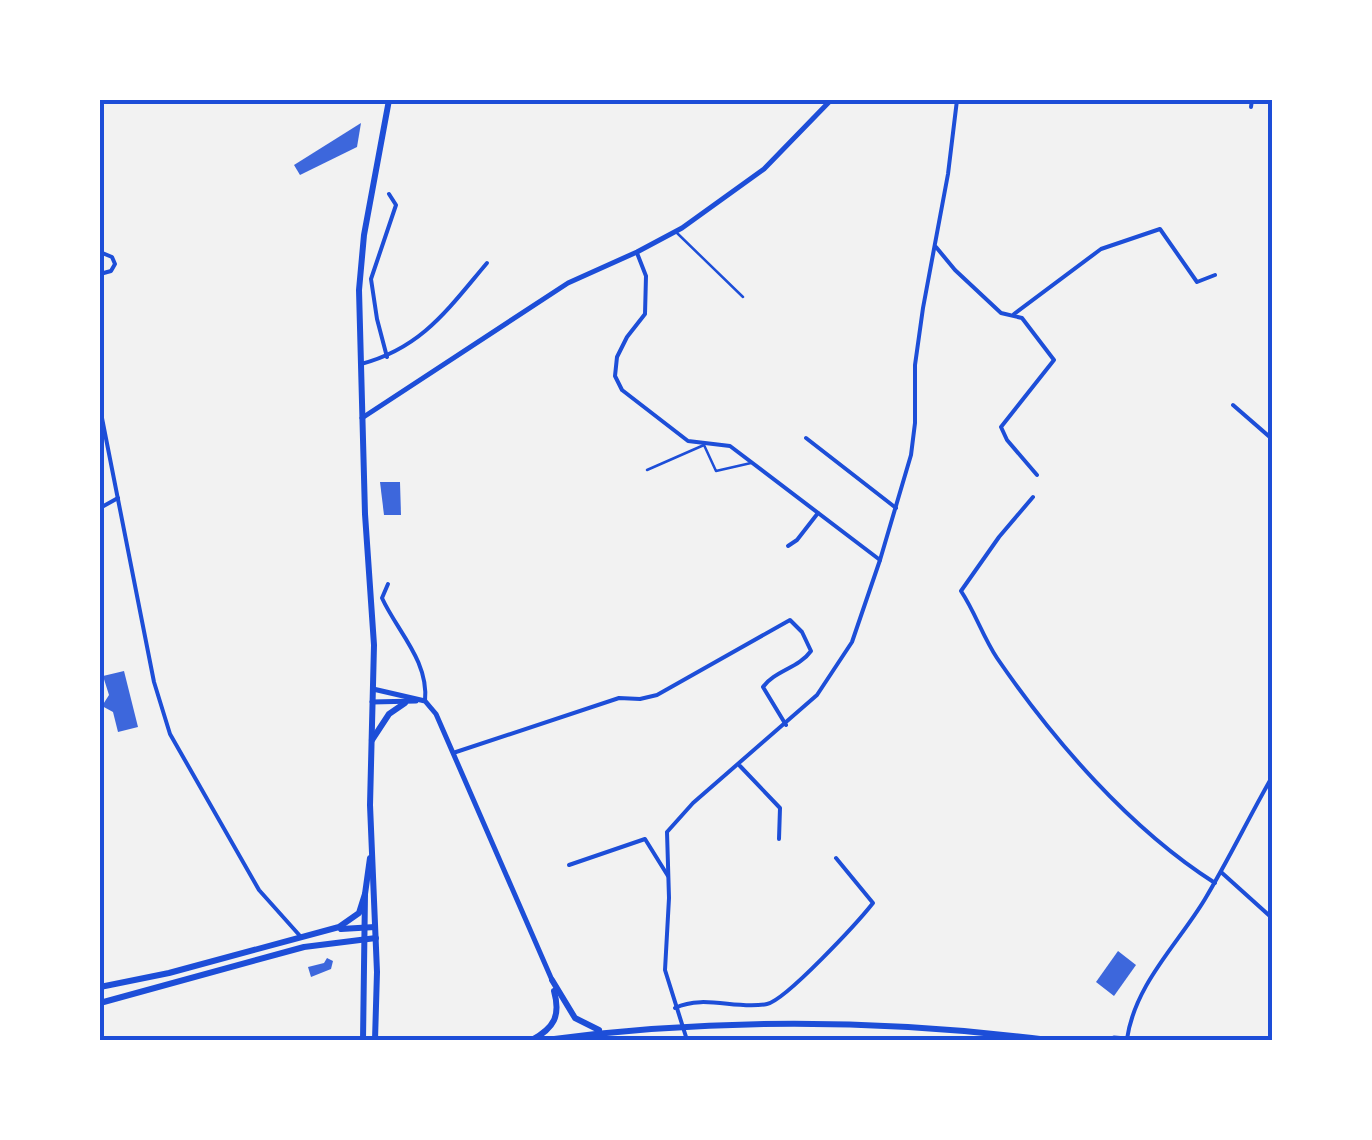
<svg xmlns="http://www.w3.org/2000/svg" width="1372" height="1140" viewBox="0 0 1372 1140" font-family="Commissioner,sans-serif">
<rect width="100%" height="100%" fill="#f2f2f2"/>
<g fill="#3d67dc">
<polygon points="361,123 357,147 300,175 294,165"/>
<polygon points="380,482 400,482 401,515 384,515"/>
<polygon points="124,671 138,727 118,732 113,712 102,706 109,695 103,676"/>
<polygon points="1118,951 1136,965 1114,996 1096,982"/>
<polygon points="327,958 333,961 331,969 311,977 308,967 324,963"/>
</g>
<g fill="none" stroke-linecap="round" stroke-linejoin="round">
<polyline stroke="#1d4ed8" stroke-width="2.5" points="677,233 743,297"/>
<polyline stroke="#1d4ed8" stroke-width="2.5" points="647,470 704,445 716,471 751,463"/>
<g stroke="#1d4ed8" stroke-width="4">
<polyline points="1251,107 1252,100"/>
<polyline points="936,247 955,270 1001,313 1022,318 1054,360 1001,427 1007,440 1037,475"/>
<polyline points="100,252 112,257 115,264 111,271 100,274"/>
<polyline points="637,253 646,276 645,314 627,337 617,357 615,376 622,390 688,441 730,446 880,560"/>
<polyline points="100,258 100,270"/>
<polyline points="1014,314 1101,249 1160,229 1197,282 1215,275"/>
<polyline points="387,357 377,319 371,279 396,205 389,194"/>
<path d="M361,364C422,348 448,309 487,263"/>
<polyline points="1233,405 1272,439"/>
<polyline points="100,408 154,682 170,734 259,890 301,937"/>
<polyline points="806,438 896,508"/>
<path d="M1033,497L999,537L961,591C975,612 983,637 997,658C1054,741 1130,829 1215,883"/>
<polyline points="100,508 118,498"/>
<polyline points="788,546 797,540 818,513"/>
<path d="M388,584L382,598C397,631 429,661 425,701"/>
<path d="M453,753L619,698L640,699L657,695L790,620L802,632L811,651C799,668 774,671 763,687L786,725"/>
<polyline points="740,766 780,808 779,839"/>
<polyline points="569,865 645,839 668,876"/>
<polyline points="1221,872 1272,918"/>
<path d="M675,1008C704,994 736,1010 767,1004C786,1000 858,922 873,903L836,858"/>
<path d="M1127,1039C1135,984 1178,944 1205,899C1229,859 1249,817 1272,777"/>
<polyline points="687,1040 665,970 669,898 667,832 693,803 817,695 852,642 880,560 911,455 915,423 915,365 923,308 948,174 957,100"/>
</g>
<g stroke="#1d4ed8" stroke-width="5">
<polyline points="362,418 568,283 637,252 682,228 764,169 831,100"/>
<polyline points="373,689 425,701 436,714 552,980"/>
<polyline points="372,702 416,701"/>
<polyline points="1114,1038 1138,1040"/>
</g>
<g stroke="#1d4ed8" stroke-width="6">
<polyline points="372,740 389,714 405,703"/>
<polyline points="341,929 375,927"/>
<polyline points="100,987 169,973 339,927 359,913 365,894"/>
<polyline points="100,1003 304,947 376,938"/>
<polyline points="363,1040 365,894 370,858"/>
<polyline points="375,1040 377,972 370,805 374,645 365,514 359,290 364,235 389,100"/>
</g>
<g stroke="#1d4ed8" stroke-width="6">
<polyline points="552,980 575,1018 599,1030"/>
<path d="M532,1040C554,1028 561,1016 554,991"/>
<path d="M546,1040C713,1018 881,1019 1048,1040"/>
<polyline points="733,1040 860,1040"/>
</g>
</g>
<rect width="1372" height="1140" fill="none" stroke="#ffffff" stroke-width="205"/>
<rect x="102" y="102" width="1168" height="936" fill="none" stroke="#1d4ed8" stroke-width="4"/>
</svg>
